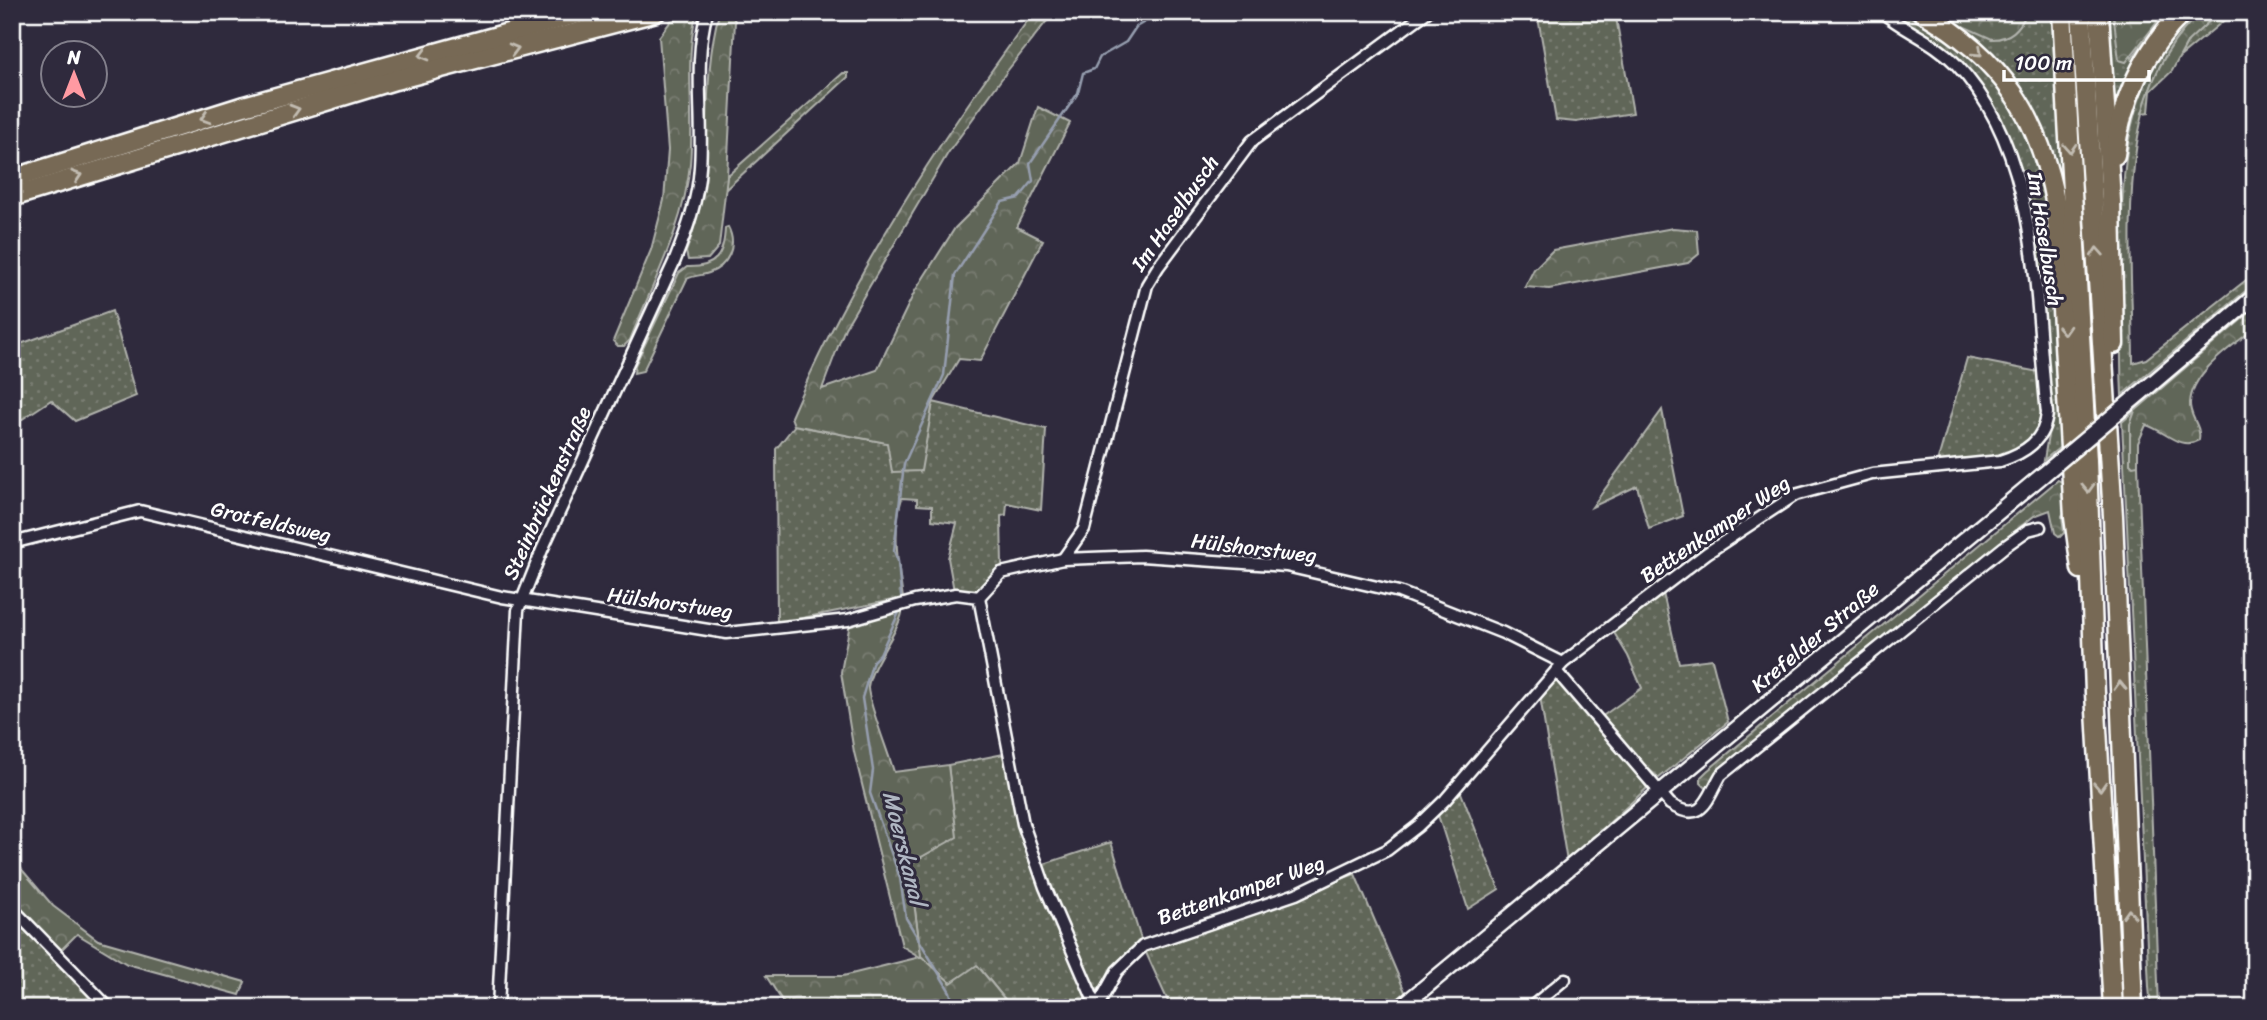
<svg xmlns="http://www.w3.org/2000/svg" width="2267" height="1020" viewBox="0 0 2267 1020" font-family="Sriracha,sans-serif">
<defs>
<pattern id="grass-dots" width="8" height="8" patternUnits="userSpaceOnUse" patternTransform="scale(1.75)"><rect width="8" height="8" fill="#616659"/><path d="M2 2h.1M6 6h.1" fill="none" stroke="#797d72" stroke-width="1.8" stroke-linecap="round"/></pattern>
<pattern id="forest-crowns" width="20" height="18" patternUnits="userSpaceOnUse" patternTransform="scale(1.75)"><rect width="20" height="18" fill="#616659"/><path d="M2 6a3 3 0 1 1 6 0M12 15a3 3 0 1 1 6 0" fill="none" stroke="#797d72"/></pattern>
</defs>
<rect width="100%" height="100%" fill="#2f2a3d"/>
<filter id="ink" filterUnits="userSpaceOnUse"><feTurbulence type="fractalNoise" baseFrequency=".0143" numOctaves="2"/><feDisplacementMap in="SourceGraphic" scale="14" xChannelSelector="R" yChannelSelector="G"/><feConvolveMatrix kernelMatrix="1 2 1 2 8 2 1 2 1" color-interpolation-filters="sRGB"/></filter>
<g filter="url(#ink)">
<g fill="url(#grass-dots)" stroke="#b0b2ac" stroke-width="2">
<polygon points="1537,12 1615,12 1633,113 1576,122 1556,120"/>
<path d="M1886,12C1911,12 1927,27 1947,40C2042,104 2046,191 2054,294C2057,344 2060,394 2064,444L2044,460L2050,423L2022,179L1966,72Z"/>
<polygon points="2027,12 2051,12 2064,197 2060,196 2058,169 2053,169 2032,113 1934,14 1972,27 1992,39 2018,27"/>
<polygon points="2109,12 2113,12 2113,18 2132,58 2165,12 2178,12 2116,125"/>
<path d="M2196,12H2202C2110,86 2133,257 2133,363L2146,359L2255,273V283L2122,395C2120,354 2121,312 2121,271C2122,177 2120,80 2196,12Z"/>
<polygon points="2219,12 2234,12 2180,57 2188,41"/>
<polygon points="843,73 848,73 848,77 725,190 727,176"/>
<polygon points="112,311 136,396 75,421 51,400 12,426 12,347"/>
<path d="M1967,358L2039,372C2041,388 2046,407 2043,422C2033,465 1970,461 1937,463Z"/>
<path d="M933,402L1046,429L1041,510L1007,503L1006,515L1001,516L1002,565L982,589L954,591L948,558L957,523L932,520V506L917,505V499L902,498C892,529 898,566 903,598L777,623L776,449L795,425L887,443L920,471Z"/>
<polygon points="1662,410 1683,516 1649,529 1637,486 1592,507"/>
<polygon points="2135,411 2130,425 2130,463 2138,465 2159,1008 2151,1008 2149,987 2122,422"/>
<polygon points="1666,590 1663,593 1679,663 1712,659 1728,722 1659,778 1615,740 1647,788 1567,862 1540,696 1556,679 1597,720 1642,688 1628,656 1610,626"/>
<polygon points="1009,753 1038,866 1111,842 1143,946 1387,853 1341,879 1355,874 1406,994 1389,1008 1171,1008 1143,946 1095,992 1093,1008 1012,1008 978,966 951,983 921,957 909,864 956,837 948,765"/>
<polygon points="1460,790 1499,889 1468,909 1438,815 1427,822"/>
<polygon points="14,920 94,997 104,1008 12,1008"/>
</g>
<g fill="url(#forest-crowns)" stroke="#b0b2ac" stroke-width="2">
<path d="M730,12L735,21L727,176L719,246L708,259L688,260L686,252C719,168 697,97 719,13Z"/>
<path d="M1034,12H1058L1046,22L1008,70L948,153L845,328L822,389L877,370L915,291L955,228L1020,163L1038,107L1070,123L1017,227L1043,240L980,361L959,359L933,402L921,471L892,472L887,443L794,425L791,417C853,272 940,139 1034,12Z"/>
<path d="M1931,12H2027C2020,29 2010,39 1992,39Z"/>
<polygon points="2113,12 2165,12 2126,62 2119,60"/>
<path d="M2202,12H2219L2188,41L2172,71L2151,91L2149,112L2142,113C2153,75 2171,37 2202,12Z"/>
<path d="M696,15C684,64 695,114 690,164C684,227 653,282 630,340L624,346H618L613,341L651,250L664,200L668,150L659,37L671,21Z"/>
<path d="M728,227C738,246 728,266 709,273C701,276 694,275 687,279L643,371L634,373L635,365L679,273L687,267C716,268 724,255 725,228Z"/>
<polygon points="1673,228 1697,230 1699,254 1688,263 1549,289 1525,287 1534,269 1553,250"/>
<path d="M2255,308V328C2233,346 2192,371 2190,403C2189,417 2202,426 2199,440C2179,451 2166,431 2146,425L2138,443V465L2133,466L2130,463V425L2135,411Z"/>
<polygon points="2058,480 2065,484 2066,509 2062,516 2064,533 2060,537 2055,533 2050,510 2034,516 1843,668 1716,776 1707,789 1701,783 1701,777 1707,771"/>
<path d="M903,607C902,629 871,663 868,687C867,699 890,757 894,772L948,765L957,837L909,864L921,956L951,983L977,965L1012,1008H787L766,976H843L920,957L902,946L854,752L841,672L850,623Z"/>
<polygon points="12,858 53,906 98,940 245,982 240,995 127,964 77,934 59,952 12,900"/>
</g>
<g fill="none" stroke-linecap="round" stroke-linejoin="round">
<g stroke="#969eaf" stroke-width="2.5">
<polyline points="901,596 898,561 894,551 904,464 944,375 955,275 1002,202 1019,198 1033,181 1030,163 1078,93 1083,73 1094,69 1100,57 1126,42 1136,27 1162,12"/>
<polyline points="901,608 880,654 873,661 862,698 873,770 870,793 900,878 906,918 950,992 954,1008"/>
</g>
<defs>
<g id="street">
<polyline points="12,543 140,511 502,597 727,633 848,620 915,601 956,594 979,597 1023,824 1045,887 1097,1008"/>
<polyline points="1063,559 1084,529 1147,285 1158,267 1252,141 1427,12"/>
<polyline points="979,597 1001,573 1063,559 1142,556 1286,566 1399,592 1503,633 1563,663"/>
<path d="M1556,671L1670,804C1703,825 1707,799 1721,775L2004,547L2028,530L2040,527"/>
<polyline points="12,908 109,1008"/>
<path d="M1097,1007L1117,971L1143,946L1296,894L1387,850L1418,826L1445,800L1563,663L1707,553L1795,495L1872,474L2000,461C2025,453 2045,440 2047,413C2034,299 2041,152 1956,64C1934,41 1906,32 1882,12"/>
<path d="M498,1008L518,610L542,550L675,260C687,230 698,200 700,167C704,116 693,63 707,12"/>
<polyline points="1530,1008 1565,979"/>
</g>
<g id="secondary">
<polyline points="2149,386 2255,296"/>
<polyline points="1400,1008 2044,474"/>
</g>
<g id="highway">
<path d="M1922,12C2002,58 2040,117 2056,206L2074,517L2081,569"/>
<polyline points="2062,12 2087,460 2095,693 2113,1008"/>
<polyline points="2081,12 2113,516 2133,1008"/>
<polyline points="2099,12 2111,201 2114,344"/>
<path d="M2115,155C2120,102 2145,49 2183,12"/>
<polyline points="12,179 244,106 584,12"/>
<polyline points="12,197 395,80 656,12"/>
</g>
</defs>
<use href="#street" stroke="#fff" stroke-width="15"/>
<use href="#secondary" stroke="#fff" stroke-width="19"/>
<use href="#highway" stroke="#fff" stroke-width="23"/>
<use href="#street" stroke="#2f2a3d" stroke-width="10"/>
<use href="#secondary" stroke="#2f2a3d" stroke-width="14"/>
<use href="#highway" stroke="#776954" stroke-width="18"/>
<defs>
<polyline id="secondary-bridge" points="2044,474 2149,386"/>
</defs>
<use href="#secondary-bridge" stroke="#fff" stroke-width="19" stroke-linecap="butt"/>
<use href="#secondary-bridge" stroke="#2f2a3d" stroke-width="14"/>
</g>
<defs><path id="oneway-chevron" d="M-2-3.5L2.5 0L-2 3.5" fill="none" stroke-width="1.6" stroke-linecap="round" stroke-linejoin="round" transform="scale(1.75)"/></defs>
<g stroke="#c2bcb2">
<use href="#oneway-chevron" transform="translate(514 49) rotate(-15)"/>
<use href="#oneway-chevron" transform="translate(1978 52) rotate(43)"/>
<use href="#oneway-chevron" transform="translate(424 55) rotate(165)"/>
<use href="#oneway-chevron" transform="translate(295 110) rotate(-16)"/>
<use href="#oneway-chevron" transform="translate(205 118) rotate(162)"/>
<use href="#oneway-chevron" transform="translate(2070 148) rotate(87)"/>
<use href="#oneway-chevron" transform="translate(77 176) rotate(-18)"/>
<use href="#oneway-chevron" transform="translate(2097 252) rotate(-94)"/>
<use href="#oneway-chevron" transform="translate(2064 330) rotate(87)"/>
<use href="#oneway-chevron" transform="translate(2088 488) rotate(88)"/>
<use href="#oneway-chevron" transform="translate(2120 686) rotate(-92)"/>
<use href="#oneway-chevron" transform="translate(2100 786) rotate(87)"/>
<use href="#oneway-chevron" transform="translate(2129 914) rotate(-92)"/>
</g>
</g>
<g text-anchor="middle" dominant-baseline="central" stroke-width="6" stroke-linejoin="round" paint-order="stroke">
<g font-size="21" fill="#fff" stroke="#2f2a3d">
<text transform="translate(1175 213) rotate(-55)">Im Haselbusch</text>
<text transform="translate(2045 239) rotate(81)">Im Haselbusch</text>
<text transform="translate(547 493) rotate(-66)">Steinbrückenstraße</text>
<text transform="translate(271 522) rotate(13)">Grotfeldsweg</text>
<text transform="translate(1715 529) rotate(-34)">Bettenkamper Weg</text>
<text transform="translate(1254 548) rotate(7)">Hülshorstweg</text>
<text transform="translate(670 603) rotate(8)">Hülshorstweg</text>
<text transform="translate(1815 637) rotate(-40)">Krefelder Straße</text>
<text transform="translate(1241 890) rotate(-19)">Bettenkamper Weg</text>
</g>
<g font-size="23" font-style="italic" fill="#b0b7c3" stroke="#2f2a3d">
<text transform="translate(904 848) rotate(76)">Moerskanal</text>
</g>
</g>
<rect width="2267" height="1020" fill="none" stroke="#2f2a3d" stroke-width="42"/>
<rect x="21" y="21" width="2225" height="978" fill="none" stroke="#fff" stroke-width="2.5" filter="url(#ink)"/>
<g transform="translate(74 74)"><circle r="33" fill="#2f2a3d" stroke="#827f8b" stroke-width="2"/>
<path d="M0-5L12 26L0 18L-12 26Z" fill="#ff9aa2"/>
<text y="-10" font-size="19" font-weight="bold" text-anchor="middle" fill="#ffffff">N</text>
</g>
<path d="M2004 70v10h145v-10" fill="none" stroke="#ffffff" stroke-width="3.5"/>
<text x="2015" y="70" font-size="21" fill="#ffffff" stroke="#2f2a3d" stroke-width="5" paint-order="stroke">100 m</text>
</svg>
